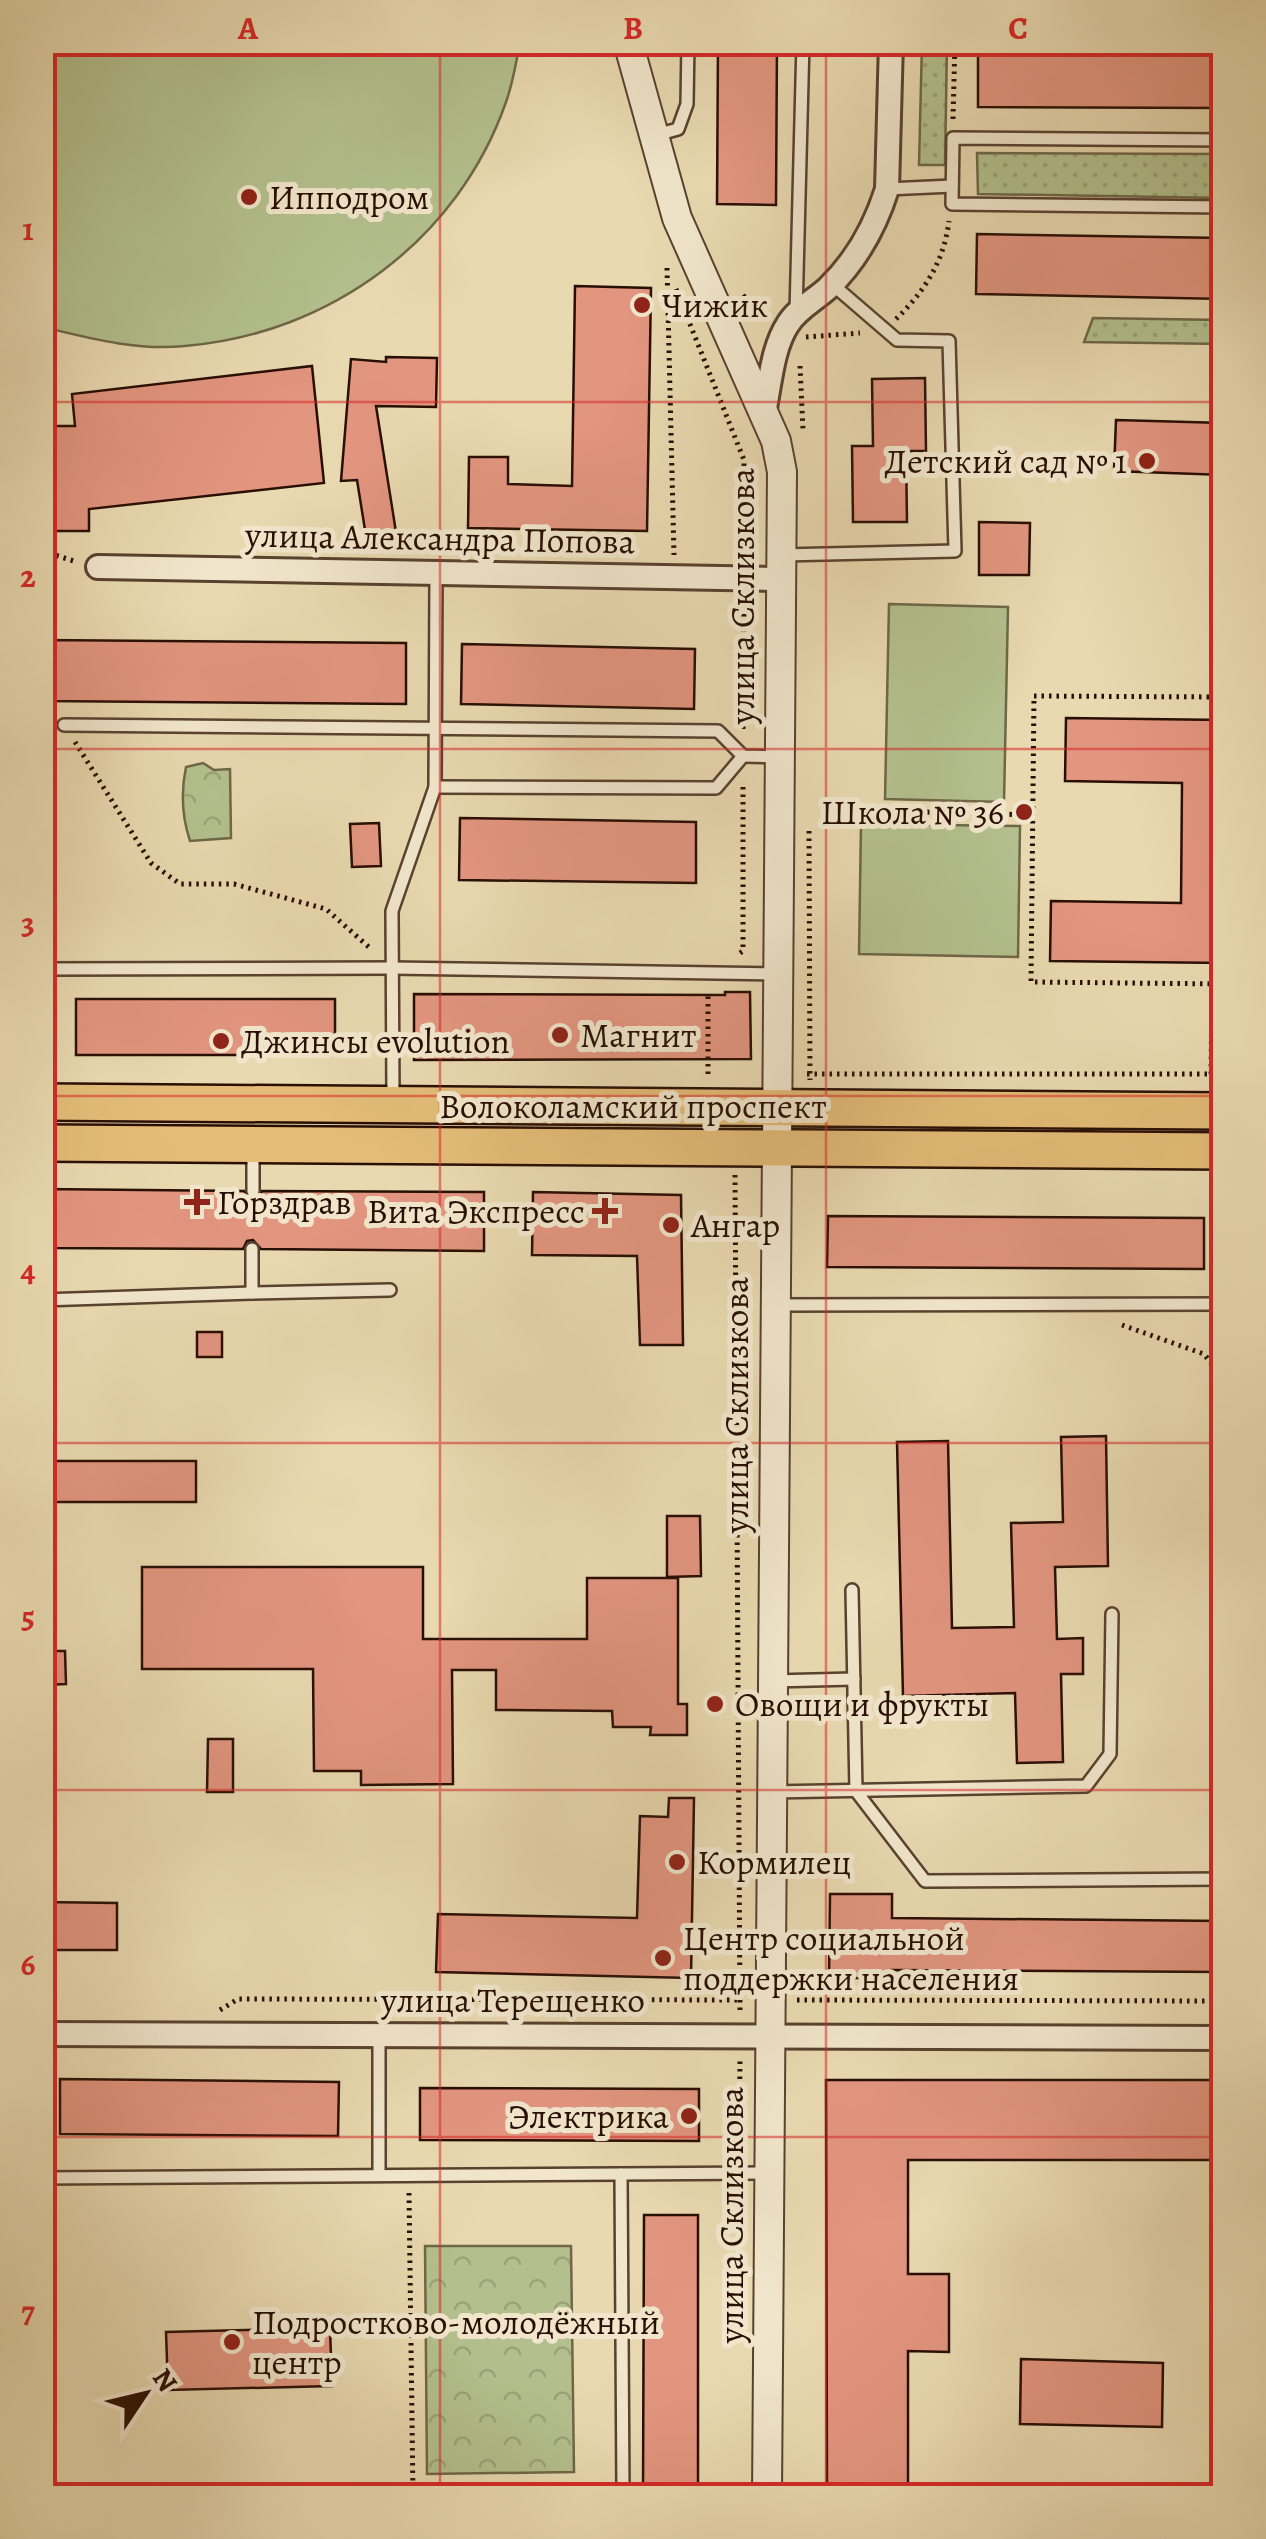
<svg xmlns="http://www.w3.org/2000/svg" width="1266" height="2539" viewBox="0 0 1266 2539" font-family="Alegreya,serif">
<defs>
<pattern id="grass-dots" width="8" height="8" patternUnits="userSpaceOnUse" patternTransform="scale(2.5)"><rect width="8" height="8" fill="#b3c08d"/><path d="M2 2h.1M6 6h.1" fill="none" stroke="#9aa478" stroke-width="1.8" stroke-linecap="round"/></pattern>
<pattern id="forest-crowns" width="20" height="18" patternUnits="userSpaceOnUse" patternTransform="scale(2.5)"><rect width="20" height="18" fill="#b3c08d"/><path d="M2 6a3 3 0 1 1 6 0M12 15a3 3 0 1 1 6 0" fill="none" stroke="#9aa478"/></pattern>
</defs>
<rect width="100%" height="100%" fill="#e9d9b0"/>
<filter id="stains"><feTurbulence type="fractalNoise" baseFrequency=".002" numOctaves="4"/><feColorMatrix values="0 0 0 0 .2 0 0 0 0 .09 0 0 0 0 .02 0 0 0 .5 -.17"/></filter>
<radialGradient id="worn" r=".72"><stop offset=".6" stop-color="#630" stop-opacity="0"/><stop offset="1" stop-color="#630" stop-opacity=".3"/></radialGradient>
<g fill="url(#grass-dots)" stroke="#6e6748" stroke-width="2.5">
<polygon points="922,43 947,43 945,165 919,165"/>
<polygon points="977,153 1223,154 1223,198 978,194"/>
<polygon points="1093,318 1223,320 1223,344 1084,342"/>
</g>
<g fill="url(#forest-crowns)" stroke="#6e6748" stroke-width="2.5">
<path d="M203,763L214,770L230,769L231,838L190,841C182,817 181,791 186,767Z"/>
<polygon points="425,2246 571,2246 574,2472 427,2474"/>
</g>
<g fill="#b3c08d" stroke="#6e6748" stroke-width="2.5">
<path d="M43,42H520V43C516,62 513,83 506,102C458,240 330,334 185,346C137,351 89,338 43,327Z"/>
<polygon points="889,604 1008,607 1004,802 885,799"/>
<polygon points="861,824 1020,826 1018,957 859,954"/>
</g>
<g fill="#e2957f" stroke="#290e04" stroke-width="2.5">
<polygon points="718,42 777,42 776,205 717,204"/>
<polygon points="978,47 1224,48 1224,108 978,107"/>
<polygon points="977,234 1224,238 1224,299 976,294"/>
<polygon points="575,286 651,288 647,531 468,528 469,457 508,457 508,484 572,486"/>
<polygon points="386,357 437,358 436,407 376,406 396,532 366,536 357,480 341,481 351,359 386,362"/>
<polygon points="312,366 324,483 89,509 89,531 54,531 53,426 75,426 72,394"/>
<polygon points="925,378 926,451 906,451 907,522 853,522 852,446 873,446 872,379"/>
<polygon points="1116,420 1224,423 1224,475 1114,471"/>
<polygon points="979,522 1030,523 1029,575 979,575"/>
<polygon points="42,640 406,643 406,704 42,701"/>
<polygon points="462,644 695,649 694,709 461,704"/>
<polygon points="1066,718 1224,720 1224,963 1050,961 1051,901 1181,903 1182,783 1065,781"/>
<polygon points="460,818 696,822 696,883 459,880"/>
<polygon points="379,823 381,866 352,867 350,824"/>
<polygon points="725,992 750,992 751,1059 414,1060 414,994 725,995"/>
<rect x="76" y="999" width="259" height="56"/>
<polygon points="42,1189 244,1191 252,1200 258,1199 262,1191 484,1192 484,1251 261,1249 253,1240 247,1241 243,1249 42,1248"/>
<polygon points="533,1192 681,1195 683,1345 640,1345 637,1256 532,1255"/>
<polygon points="828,1216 1204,1218 1204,1269 827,1267"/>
<rect x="197" y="1332" width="25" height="25"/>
<polygon points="1106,1436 1108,1566 1055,1567 1057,1639 1083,1638 1083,1674 1061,1674 1063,1762 1017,1763 1015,1693 903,1696 897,1442 948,1441 952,1628 1014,1627 1011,1523 1063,1522 1061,1437"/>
<rect x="42" y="1461" width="154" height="41"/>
<polygon points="667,1516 700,1516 701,1576 667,1577"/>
<polygon points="142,1567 423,1567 423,1639 587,1639 587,1578 678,1578 678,1704 687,1704 687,1735 650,1735 651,1727 613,1727 612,1711 496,1710 496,1670 452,1670 453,1784 361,1785 361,1771 314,1771 313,1669 142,1669"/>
<polygon points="42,1651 65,1651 66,1684 42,1685"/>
<polygon points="208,1739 233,1739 233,1792 207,1792"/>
<polygon points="669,1798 694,1798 691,1978 436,1972 438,1914 637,1918 640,1816 668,1817"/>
<polygon points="830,1894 892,1894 892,1918 1224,1921 1224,1972 891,1970 891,1978 829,1978"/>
<polygon points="42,1902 117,1903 117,1950 42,1950"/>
<polygon points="60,2079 339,2082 338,2136 60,2134"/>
<polygon points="826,2080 1224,2080 1224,2160 908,2160 908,2274 949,2274 949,2352 908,2351 908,2496 827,2496"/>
<polygon points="420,2088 699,2089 699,2141 420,2140"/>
<polygon points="644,2215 698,2215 698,2494 643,2494"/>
<polygon points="330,2328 332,2386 168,2390 166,2332"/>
<polygon points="1021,2359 1163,2363 1162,2427 1020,2424"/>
</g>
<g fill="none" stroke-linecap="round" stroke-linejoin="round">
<defs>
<g id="service">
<polyline points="656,135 678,129 687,104 688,42"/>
<polyline points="1224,140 953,138 952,204 1224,207"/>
<polyline points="887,189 952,186"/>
<polyline points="796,313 803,42"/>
<polyline points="782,555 955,551 949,341 897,340 832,284"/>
<polyline points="64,725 718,731 743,756 781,757"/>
<polyline points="435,787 716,788 743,756"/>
<polyline points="42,969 392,968 778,974"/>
<polyline points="393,1100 392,911 435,787 436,573"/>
<polyline points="253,1191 253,1150"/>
<polyline points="252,1249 252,1293 390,1290"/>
<polyline points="42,1300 252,1293"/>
<polyline points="775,1305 1224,1304"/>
<polyline points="852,1590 856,1791 925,1881 1224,1879"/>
<polyline points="772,1681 854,1679"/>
<polyline points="772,1792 1086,1786 1110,1754 1112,1614"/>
<polyline points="621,2174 623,2496"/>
<polyline points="379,2175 379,2035"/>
<polyline points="42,2178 769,2173"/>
</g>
<g id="minor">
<path d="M764,413C770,385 772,348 788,324C797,309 815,300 828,288C857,260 875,227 887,189L891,42"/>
<polyline points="98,567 782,579"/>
<polyline points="42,2034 1224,2038"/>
</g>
<polyline id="tertiary" points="628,42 677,218 776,441 782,472 767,2496"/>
<g id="primary">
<polyline points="42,1102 1224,1111"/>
<polyline points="42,1143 1224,1151"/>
</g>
</defs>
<use href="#service" stroke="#59412f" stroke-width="16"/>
<use href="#minor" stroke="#59412f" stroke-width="28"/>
<use href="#tertiary" stroke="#59412f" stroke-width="32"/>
<use href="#primary" stroke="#290e04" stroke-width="40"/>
<g stroke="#290e04" stroke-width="5" stroke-dasharray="2.5 5" stroke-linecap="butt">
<polyline points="953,119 955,42"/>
<polyline points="667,268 674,555"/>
<polyline points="676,289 744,460 745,554"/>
<polyline points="743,295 755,312 766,319"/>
<path d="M896,319C925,291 944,261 949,221"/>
<polyline points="806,337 860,333"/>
<polyline points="800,366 803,430"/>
<polyline points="42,551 77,562"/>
<polyline points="1224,697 1034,696 1031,982 1224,984"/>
<polyline points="743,729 744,600"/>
<polyline points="75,742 151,863 180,884 234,884 326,909 371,949"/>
<polyline points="852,810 1033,815"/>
<polyline points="809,831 810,1080"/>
<polyline points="740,953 743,951 743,785"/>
<polyline points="708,1074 708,992"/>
<polyline points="807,1074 1224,1074"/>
<polyline points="1211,1074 1212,984"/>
<polyline points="735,1175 740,2014"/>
<polyline points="1122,1325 1204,1354 1224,1380"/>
<polyline points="797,2000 1224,2001"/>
<polyline points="220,2010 238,1999 741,2000"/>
<polyline points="739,2154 740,2060"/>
<polyline points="409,2193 413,2496"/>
</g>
<use href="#service" stroke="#f1e6cc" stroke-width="11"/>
<use href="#minor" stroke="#f1e6cc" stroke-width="22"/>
<use href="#tertiary" stroke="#f1e6cc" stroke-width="28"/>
<use href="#primary" stroke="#e4bc78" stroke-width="35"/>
</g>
<path fill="none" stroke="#d62828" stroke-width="2.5" stroke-opacity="0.55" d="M440,42V2496M826,42V2496M42,402H1224M42,749H1224M42,1096H1224M42,1443H1224M42,1790H1224M42,2137H1224"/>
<g fill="#8f2418" stroke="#f1e6cc" stroke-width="4">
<circle cx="249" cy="197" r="10"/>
<circle cx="642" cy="305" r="10"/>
<circle cx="1147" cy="461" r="10"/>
<circle cx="1024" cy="812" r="10"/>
<circle cx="560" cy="1035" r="10"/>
<circle cx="221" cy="1041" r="10"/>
<path d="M192 1187h10v10h10v10h-10v10h-10v-10h-10v-10h10z"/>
<path d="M600 1196h10v10h10v10h-10v10h-10v-10h-10v-10h10z"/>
<circle cx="671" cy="1225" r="10"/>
<circle cx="715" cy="1704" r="10"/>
<circle cx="677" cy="1862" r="10"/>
<circle cx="663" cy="1958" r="10"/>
<circle cx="689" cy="2116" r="10"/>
<circle cx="232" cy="2342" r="10"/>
</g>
<g text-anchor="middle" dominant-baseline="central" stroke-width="10" stroke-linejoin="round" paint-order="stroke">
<g font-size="35" fill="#290e04" stroke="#f1e6cc" text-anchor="start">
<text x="269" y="197">Ипподром</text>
<text x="662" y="305">Чижик</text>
<text x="1127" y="461" text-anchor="end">Детский сад № 1</text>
<text x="1004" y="812" text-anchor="end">Школа № 36</text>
<text x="580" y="1035">Магнит</text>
<text x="241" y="1041">Джинсы evolution</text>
<text x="217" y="1202">Горздрав</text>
<text x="585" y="1211" text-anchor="end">Вита Экспресс</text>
<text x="691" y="1225">Ангар</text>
<text x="735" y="1704">Овощи и фрукты</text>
<text x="697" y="1862">Кормилец</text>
<text x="683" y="1938">Центр социальной<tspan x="683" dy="40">поддержки населения</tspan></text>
<text x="669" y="2116" text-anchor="end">Электрика</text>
<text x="252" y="2322">Подростково-молодёжный<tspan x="252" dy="40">центр</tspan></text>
</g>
<g font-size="35" fill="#290e04" stroke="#f1e6cc">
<text transform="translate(440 538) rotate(1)">улица Александра Попова</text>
<text transform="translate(742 596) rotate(-90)">улица Склизкова</text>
<text x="633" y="1106">Волоколамский проспект</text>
<text transform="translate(736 1405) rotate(-90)">улица Склизкова</text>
<text x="513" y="2000">улица Терещенко</text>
<text transform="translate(731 2215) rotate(-90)">улица Склизкова</text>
</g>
</g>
<rect width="1266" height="2539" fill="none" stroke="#e9d9b0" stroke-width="110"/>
<g transform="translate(145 2394) rotate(55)" stroke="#f1e6cc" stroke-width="8" paint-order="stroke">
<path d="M0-8L18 38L0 25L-18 38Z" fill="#290e04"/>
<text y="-15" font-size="28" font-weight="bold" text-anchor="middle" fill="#290e04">N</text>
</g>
<rect x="55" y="55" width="1156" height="2429" fill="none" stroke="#d62828" stroke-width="4"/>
<g font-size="32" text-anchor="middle" font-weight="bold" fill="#d62828">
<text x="248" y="39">A</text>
<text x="633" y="39">B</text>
<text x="1018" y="39">C</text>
<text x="28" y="240">1</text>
<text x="28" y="587">2</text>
<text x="28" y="934">3</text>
<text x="28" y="1281">4</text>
<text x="28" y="1628">5</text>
<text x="28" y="1975">6</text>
<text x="28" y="2322">7</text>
</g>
<rect width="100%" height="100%" filter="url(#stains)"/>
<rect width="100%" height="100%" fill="url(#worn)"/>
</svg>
